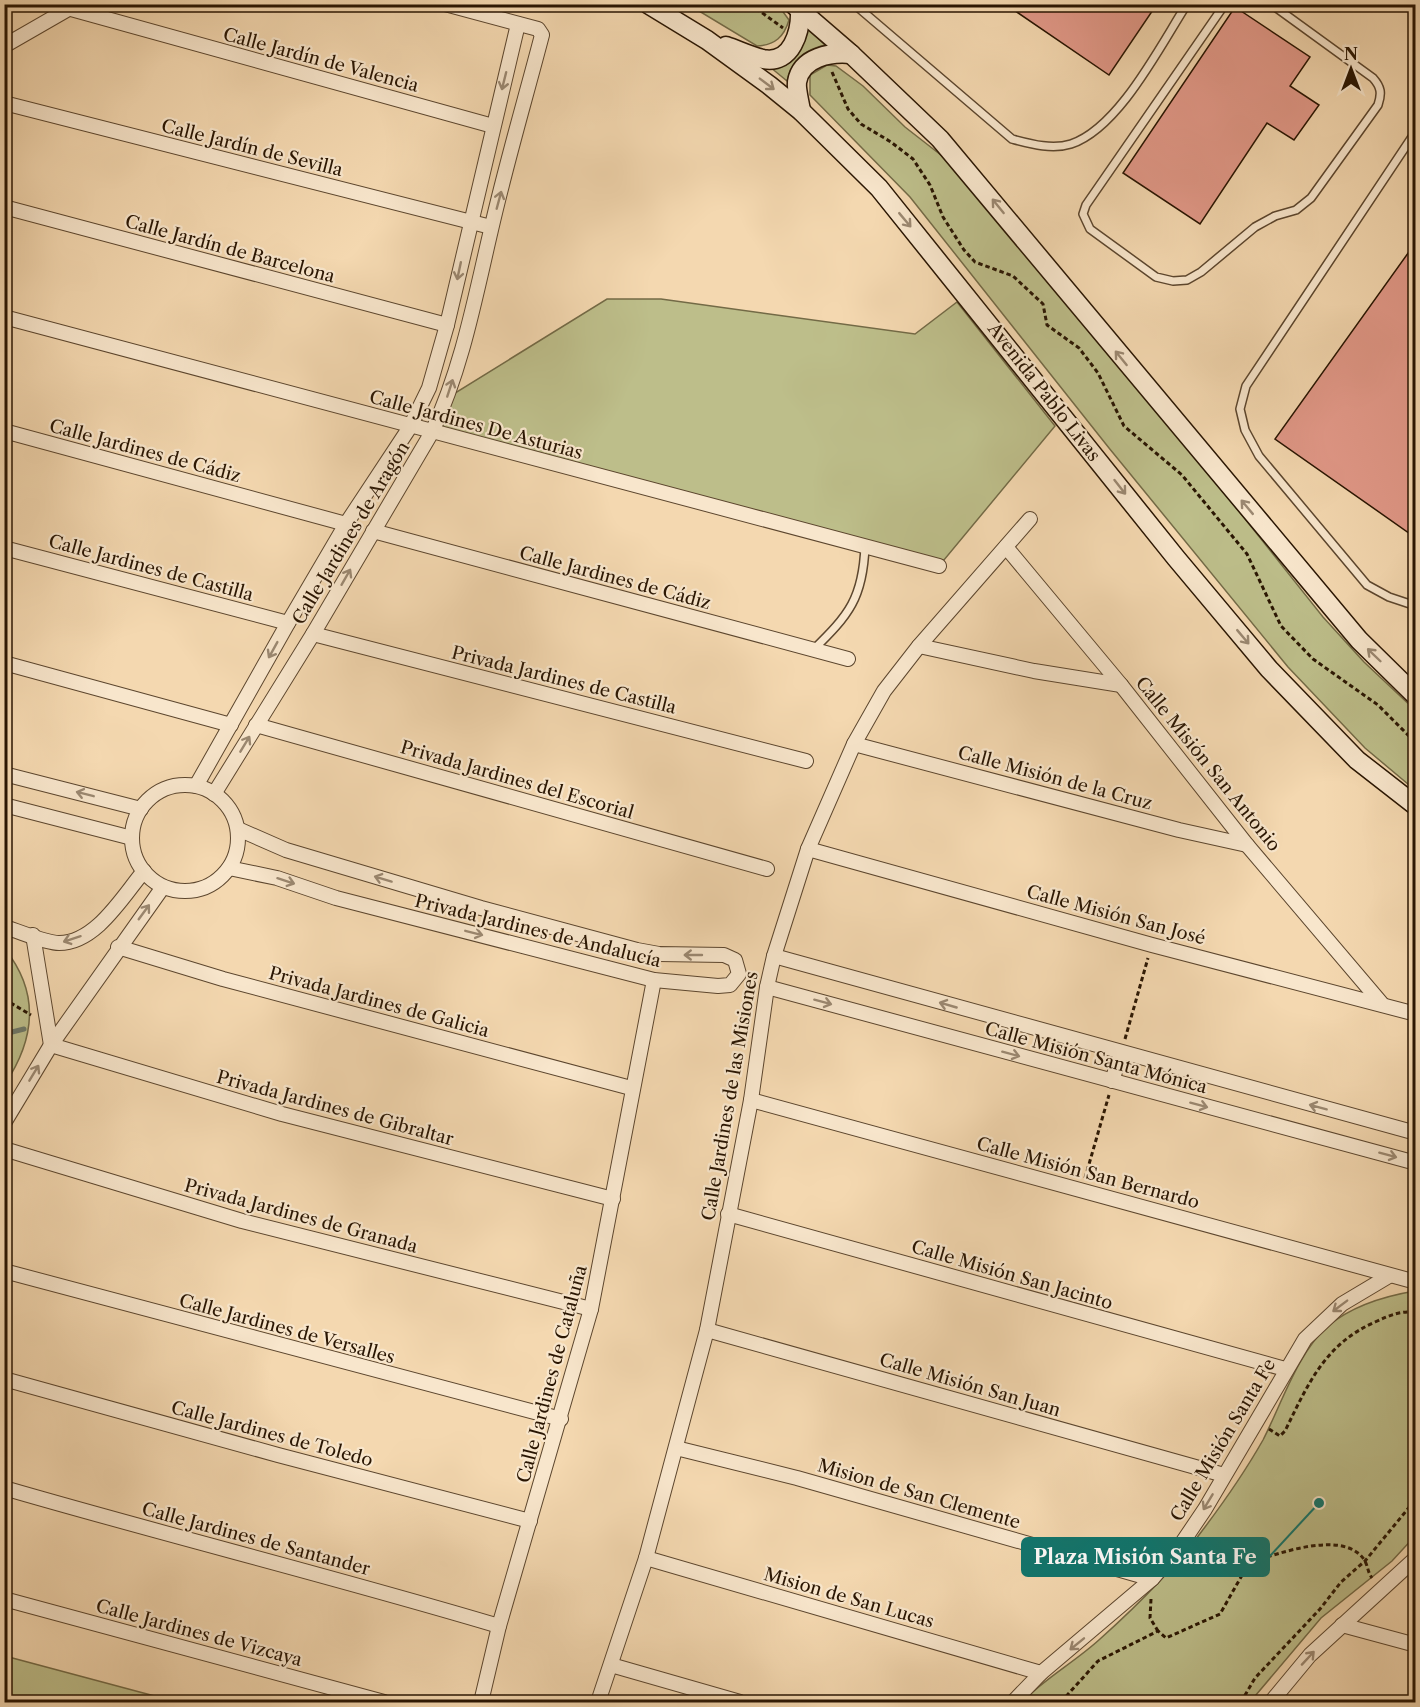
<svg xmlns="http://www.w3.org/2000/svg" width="1420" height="1707" viewBox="0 0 1420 1707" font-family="'Libre Caslon Text',serif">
<rect width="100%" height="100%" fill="#f4d8b0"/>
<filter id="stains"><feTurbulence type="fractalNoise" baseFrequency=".00333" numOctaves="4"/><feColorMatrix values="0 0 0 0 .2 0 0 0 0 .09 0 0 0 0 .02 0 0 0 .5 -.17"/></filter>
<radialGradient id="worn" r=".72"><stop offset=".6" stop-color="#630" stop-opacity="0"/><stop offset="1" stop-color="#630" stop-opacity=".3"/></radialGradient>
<g fill="#bdbe8a" stroke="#736a46" stroke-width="1.5">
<path d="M689,5H774L781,9L789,20C784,37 775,45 757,46Z"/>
<path d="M807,27L825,45C804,50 792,60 787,81L770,67Z"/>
<polygon points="827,65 836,66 863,86 905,127 955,166 1191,451 1323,617 1364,662 1415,710 1415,790 1365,748 1288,667 1109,448 910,197 810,95 810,75"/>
<polygon points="607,299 661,299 915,334 957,302 1055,426 939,566 432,432 447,398"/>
<path d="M5,949C40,993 35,1039 5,1084Z"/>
<path d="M1415,1291V1536L1392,1561L1321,1618L1250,1702H1022C1045,1678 1075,1662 1100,1639C1138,1605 1175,1568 1205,1527C1226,1499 1246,1470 1263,1440C1281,1405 1298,1352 1328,1326C1352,1306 1385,1296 1415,1291Z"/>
<polygon points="5,1656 177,1702 5,1702"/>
</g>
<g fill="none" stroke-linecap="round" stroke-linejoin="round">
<polyline stroke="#6e7868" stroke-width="5" points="4,1034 24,1029"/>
</g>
<g fill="#e29989" stroke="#291502" stroke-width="1.5">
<polygon points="1005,4 1157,4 1109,75"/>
<polygon points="1235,7 1310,57 1290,86 1319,105 1294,140 1267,123 1200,224 1123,173"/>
<polygon points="1416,242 1416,538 1275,439"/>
</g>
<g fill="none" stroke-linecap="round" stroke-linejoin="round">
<defs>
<g id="service">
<path d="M854,4L1012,139C1031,144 1052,150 1071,144C1119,128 1160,46 1187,4"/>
<path d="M1225,4L1086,205L1083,214L1090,229L1156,277L1173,281L1187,280L1201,272L1255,227L1275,216L1296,210L1311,198L1378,105C1382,93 1381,87 1373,78L1271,4"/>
<polyline points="1416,131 1246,386 1240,409 1245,430 1259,456 1367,585 1389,597 1416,606"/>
<path d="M813,650C849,615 863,598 865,546"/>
</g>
<g id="minor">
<polyline points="71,9 493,126"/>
<polyline points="4,46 77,4"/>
<polyline points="4,103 491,227"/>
<polyline points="4,207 447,325"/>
<polyline points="4,317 939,566"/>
<polyline points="4,431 346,524"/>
<polyline points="373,531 848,659"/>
<polyline points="1006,547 1121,685 1247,845 1382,1004"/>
<polyline points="4,548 288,623"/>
<polyline points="313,634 806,761"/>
<polyline points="919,646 1034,671 1121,685"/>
<polyline points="4,663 231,725"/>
<polyline points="256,725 767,869"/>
<polyline points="854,744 1179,830 1247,845"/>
<polyline points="4,774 141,809"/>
<circle cx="185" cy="838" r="53"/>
<polyline points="196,786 288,623 346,524 410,427 429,388 447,325 518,24"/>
<path d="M214,794L313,634L432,432C462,368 475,298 491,230C506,164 525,100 542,35L538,29L445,4"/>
<polyline points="4,805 132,838"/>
<polyline points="808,849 1152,945 1416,1014"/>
<polyline points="229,868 277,878 336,898 654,980 718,986 730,985 739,974 735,960 724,955 659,954 637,950 481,908 286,850 238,829"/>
<path d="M4,927C19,931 45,943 59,943C96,943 123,896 144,871"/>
<polyline points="33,935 51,1045 282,1114 613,1199"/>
<polyline points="118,947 223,979 631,1088"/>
<polyline points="774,956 1416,1133"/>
<polyline points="767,987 1416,1163"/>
<polyline points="1112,1081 1121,1053"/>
<polyline points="751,1100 1416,1282"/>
<polyline points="4,1123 51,1045 163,887"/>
<polyline points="4,1149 242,1221 591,1309"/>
<polyline points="728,1214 1285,1369"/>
<polyline points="4,1271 561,1419"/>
<polyline points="707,1330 1224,1475"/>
<polyline points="4,1379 278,1455 530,1521"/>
<polyline points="676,1448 797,1478 1152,1579"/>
<path d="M4,1488C169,1536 335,1577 499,1626"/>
<polyline points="646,1558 1041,1673"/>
<polyline points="4,1599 384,1702"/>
<polyline points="1342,1625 1416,1645"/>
<polyline points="611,1665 740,1702"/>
<polyline points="481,1702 499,1626 591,1309 654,980"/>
<polyline points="598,1702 646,1558 707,1330 751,1100 767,987 774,956 808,849 854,744 884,691 919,646 1030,519"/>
<polyline points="1013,1702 1041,1673 1152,1579 1180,1546 1205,1509 1305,1339 1342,1304 1389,1276"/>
<polyline points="1271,1702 1310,1655 1416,1558"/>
</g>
<g id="secondary">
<polyline points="648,4 707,40 769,85 801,111 879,188 1176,558 1269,669 1357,760 1416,806"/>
<polyline points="793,4 851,54 940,139 1359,640 1416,696"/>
<path d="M726,46C738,50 750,56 763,59C792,65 801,31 800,9"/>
<path d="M801,111C800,103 796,90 797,82C801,57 831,52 851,54"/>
</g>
</defs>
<use href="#service" stroke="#5c462e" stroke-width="10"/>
<use href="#minor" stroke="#5c462e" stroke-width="16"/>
<use href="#secondary" stroke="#291502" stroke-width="21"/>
<g stroke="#291502" stroke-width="3" stroke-dasharray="4.5 3" stroke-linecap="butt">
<polyline points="750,4 783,28"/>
<polyline points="832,72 848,109 861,124 891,142 913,159 930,185 943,217 964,250 975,262 1013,276 1043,304 1047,325 1079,348 1098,373 1124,426 1182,475 1247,554 1281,626 1313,659 1378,705 1416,743"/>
<polyline points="4,999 31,1015"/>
<polyline points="1125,1039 1148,958"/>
<polyline points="1085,1178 1109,1095"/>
<path d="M1269,1429L1280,1436L1285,1431C1308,1384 1325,1344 1375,1322C1390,1315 1400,1311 1416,1312"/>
<polyline points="1151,1599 1150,1618 1158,1631"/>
<path d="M1061,1702L1098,1661L1158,1631L1166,1638L1220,1614L1249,1563C1277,1554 1345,1528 1365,1561C1368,1567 1368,1573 1372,1578"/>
<polyline points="1241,1702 1255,1678 1320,1609 1341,1582 1365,1561 1416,1499"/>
</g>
<use href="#service" stroke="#f8e6cc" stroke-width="7"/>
<use href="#minor" stroke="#f8e6cc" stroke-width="14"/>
<use href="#secondary" stroke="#f8e6cc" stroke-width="18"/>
</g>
<defs><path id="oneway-shaft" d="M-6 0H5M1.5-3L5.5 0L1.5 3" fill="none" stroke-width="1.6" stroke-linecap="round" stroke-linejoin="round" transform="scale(1.5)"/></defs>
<g stroke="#9b8871">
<use href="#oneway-shaft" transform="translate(504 81) rotate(104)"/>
<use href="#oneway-shaft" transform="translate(767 84) rotate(37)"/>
<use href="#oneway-shaft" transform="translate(499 200) rotate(-75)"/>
<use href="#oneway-shaft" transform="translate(998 206) rotate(-129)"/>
<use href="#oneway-shaft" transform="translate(905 220) rotate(50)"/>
<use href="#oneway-shaft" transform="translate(459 271) rotate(102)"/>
<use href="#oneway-shaft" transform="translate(1121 358) rotate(-129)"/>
<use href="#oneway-shaft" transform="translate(450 388) rotate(-72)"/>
<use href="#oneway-shaft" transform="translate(1120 487) rotate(52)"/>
<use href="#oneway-shaft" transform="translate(1247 507) rotate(-130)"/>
<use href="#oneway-shaft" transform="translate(346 577) rotate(-60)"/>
<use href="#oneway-shaft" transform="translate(1243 637) rotate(50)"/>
<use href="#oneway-shaft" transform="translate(273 650) rotate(119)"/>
<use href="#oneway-shaft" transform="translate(1374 655) rotate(-136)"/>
<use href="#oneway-shaft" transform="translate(245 744) rotate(-59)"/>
<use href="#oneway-shaft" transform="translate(85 794) rotate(-166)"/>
<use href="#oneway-shaft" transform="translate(383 879) rotate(-163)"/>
<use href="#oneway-shaft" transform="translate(286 881) rotate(18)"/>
<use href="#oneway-shaft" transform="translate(144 912) rotate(-54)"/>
<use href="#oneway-shaft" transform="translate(474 933) rotate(14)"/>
<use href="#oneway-shaft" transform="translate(72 939) rotate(162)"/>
<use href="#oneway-shaft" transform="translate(693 955) rotate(-180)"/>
<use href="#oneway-shaft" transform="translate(823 1002) rotate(15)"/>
<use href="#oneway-shaft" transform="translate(948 1005) rotate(-164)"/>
<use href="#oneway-shaft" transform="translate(1011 1054) rotate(15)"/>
<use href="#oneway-shaft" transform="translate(34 1073) rotate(-59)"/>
<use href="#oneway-shaft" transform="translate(1199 1105) rotate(15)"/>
<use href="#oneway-shaft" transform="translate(1318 1107) rotate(-165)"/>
<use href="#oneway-shaft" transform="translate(1388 1155) rotate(15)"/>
<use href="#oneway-shaft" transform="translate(1340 1306) rotate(143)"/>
<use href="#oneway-shaft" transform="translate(1208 1502) rotate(121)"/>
<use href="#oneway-shaft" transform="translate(1077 1644) rotate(141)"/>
<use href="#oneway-shaft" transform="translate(1308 1658) rotate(-47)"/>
</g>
<g text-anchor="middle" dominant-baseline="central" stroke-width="4.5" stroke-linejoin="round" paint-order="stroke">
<g font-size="18" fill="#291502" stroke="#f8e6cc">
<text transform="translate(321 60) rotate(15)">Calle Jardín de Valencia</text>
<text transform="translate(252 148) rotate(14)">Calle Jardín de Sevilla</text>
<text transform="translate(230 249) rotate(15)">Calle Jardín de Barcelona</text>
<text transform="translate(1044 392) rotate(52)">Avenida Pablo Livas</text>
<text transform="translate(476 425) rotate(15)">Calle Jardines De Asturias</text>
<text transform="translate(145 451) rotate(15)">Calle Jardines de Cádiz</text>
<text transform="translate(351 533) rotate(-59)">Calle Jardines de Aragón</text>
<text transform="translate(151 568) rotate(15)">Calle Jardines de Castilla</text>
<text transform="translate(615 578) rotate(15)">Calle Jardines de Cádiz</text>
<text transform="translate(564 680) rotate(14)">Privada Jardines de Castilla</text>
<text transform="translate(1208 764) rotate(51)">Calle Misión San Antonio</text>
<text transform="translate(1055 778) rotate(15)">Calle Misión de la Cruz</text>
<text transform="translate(517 780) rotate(16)">Privada Jardines del Escorial</text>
<text transform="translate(1116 915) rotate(15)">Calle Misión San José</text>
<text transform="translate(538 931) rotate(14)">Privada Jardines de Andalucía</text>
<text transform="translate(379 1002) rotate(15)">Privada Jardines de Galicia</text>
<text transform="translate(1096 1058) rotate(15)">Calle Misión Santa Mónica</text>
<text transform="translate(730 1096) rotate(-80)">Calle Jardines de las Misiones</text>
<text transform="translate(335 1108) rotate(15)">Privada Jardines de Gibraltar</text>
<text transform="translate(1088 1173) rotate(15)">Calle Misión San Bernardo</text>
<text transform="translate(301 1216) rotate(15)">Privada Jardines de Granada</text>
<text transform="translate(1012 1275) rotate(16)">Calle Misión San Jacinto</text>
<text transform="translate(287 1329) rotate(15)">Calle Jardines de Versalles</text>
<text transform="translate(552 1374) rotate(-75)">Calle Jardines de Cataluña</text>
<text transform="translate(970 1385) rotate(16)">Calle Misión San Juan</text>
<text transform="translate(272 1434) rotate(15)">Calle Jardines de Toledo</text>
<text transform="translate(1223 1440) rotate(-59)">Calle Misión Santa Fe</text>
<text transform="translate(919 1494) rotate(16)">Mision de San Clemente</text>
<text transform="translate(256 1539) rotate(15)">Calle Jardines de Santander</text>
<text transform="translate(849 1598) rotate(16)">Mision de San Lucas</text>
<text transform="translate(199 1633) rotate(15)">Calle Jardines de Vizcaya</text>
</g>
</g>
<path fill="none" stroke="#0f766e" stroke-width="2" d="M1319 1503L1269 1557"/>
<circle fill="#0f766e" stroke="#f8e6cc" stroke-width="2" cx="1319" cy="1503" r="6"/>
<rect fill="#0f766e" stroke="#0f766e" stroke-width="2" x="1022" y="1538" width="247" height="38" rx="6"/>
<g font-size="20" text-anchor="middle" font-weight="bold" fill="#fff">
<text x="1145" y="1564">Plaza Misión Santa Fe</text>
</g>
<rect width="1420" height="1707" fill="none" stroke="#f4d8b0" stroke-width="24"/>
<rect x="6" y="6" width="1408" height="1695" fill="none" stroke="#291502" stroke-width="3"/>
<rect x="12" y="12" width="1396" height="1683" fill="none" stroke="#291502" stroke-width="1.5"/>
<g transform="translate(1351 69)" stroke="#f8e6cc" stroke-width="4.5" paint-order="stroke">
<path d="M0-4.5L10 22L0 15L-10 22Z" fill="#291502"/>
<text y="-9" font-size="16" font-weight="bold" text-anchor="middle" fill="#291502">N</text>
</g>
<rect width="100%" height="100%" filter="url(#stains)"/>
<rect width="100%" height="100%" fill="url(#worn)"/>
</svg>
